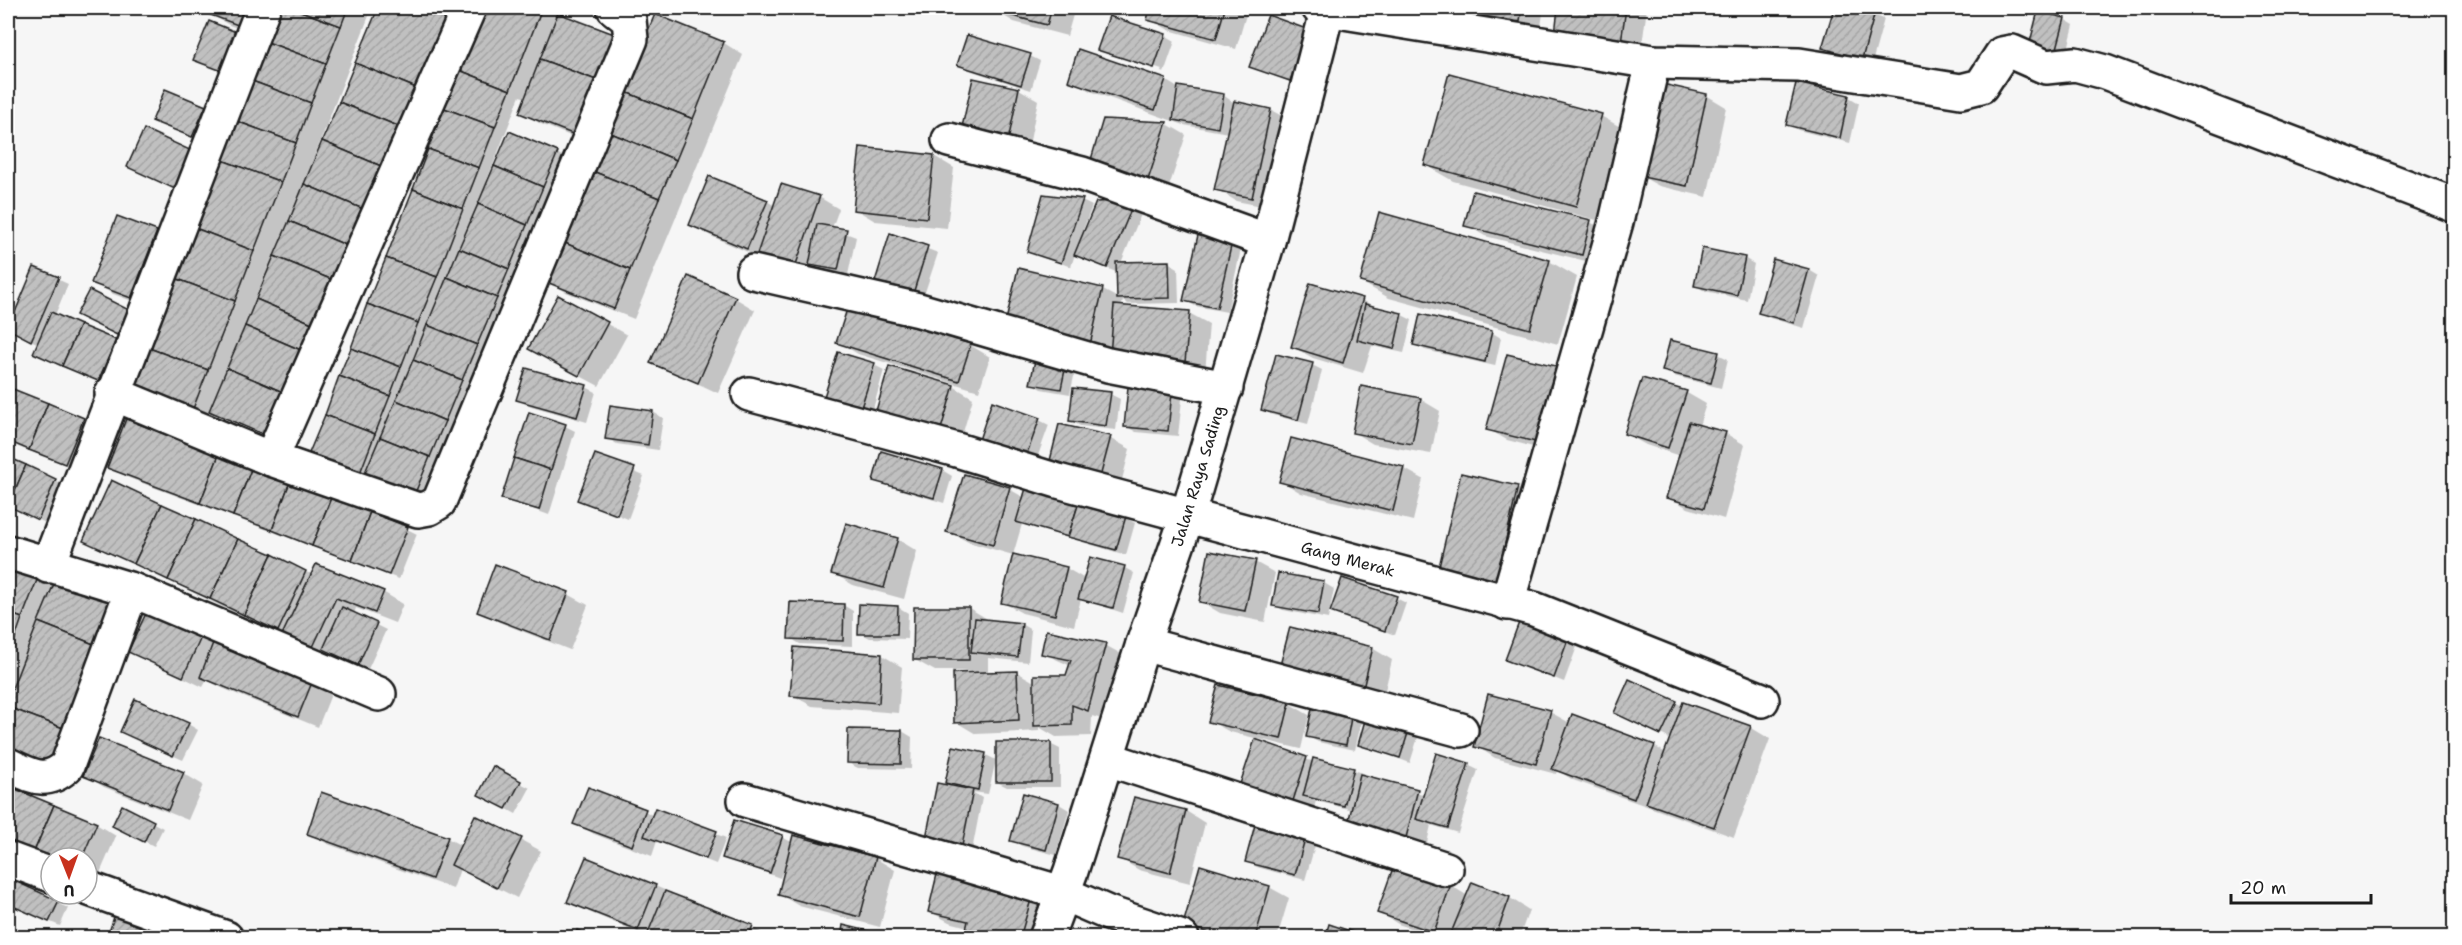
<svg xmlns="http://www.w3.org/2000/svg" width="2462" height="945" viewBox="0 0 2462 945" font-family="'Shantell Sans',sans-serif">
<defs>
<pattern id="building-hatch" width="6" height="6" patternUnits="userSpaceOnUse" patternTransform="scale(1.5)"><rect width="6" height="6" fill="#c0c0c0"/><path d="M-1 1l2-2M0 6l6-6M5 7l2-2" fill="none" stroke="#a4a4a4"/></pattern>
</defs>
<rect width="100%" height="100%" fill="#f6f6f6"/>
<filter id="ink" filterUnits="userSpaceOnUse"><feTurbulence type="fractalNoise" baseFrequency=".0167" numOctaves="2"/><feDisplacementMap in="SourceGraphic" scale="12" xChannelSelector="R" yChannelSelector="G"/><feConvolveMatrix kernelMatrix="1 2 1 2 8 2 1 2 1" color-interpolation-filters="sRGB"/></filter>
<g filter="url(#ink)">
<g fill="#0003">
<polygon points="210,8 273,8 265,38 229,25 209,13"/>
<polygon points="283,8 372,8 315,155 318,156 380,8 480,8 294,449 215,413 211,424 134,391"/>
<polygon points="485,8 561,8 565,10 563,16 614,36 633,47 595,146 541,124 521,113 526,98 520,96 487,180 557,153 567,159 423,502 311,453"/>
<polygon points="995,8 1075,8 1067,36 1014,22 994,10"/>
<polygon points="1152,8 1248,8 1236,49 1169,30 1149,19"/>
<polygon points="1449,8 1544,8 1539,38 1448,15"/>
<polygon points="1560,8 1647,8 1641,53 1557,33"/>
<polygon points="1835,8 1854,8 1884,19 1872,63 1833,53 1824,47"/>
<polygon points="656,16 724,43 743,55 634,319 566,292 546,280"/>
<polygon points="2064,19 2074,25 2065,61 2030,49"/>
<polygon points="1309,31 1300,86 1251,66"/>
<polygon points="1165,35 1175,41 1164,73 1161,72 1162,69 1107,52 1107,54 1099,49"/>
<polygon points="1030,56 1040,61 1031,90 969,70 959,65"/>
<polygon points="1070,80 1165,80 1178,88 1223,95 1233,102 1271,110 1291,121 1272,208 1236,201 1216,189 1228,133 1184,125 1090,91"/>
<polygon points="1797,85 1849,97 1859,103 1850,143 1798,130 1788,124"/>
<polygon points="1019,89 1038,100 1027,156 982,147"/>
<polygon points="1706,95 1726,107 1707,197 1659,186 1639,175"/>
<polygon points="205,108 215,113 202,142 154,121"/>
<polygon points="1601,116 1629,132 1604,222 1453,181 1425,165"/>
<polygon points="1105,121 1167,124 1186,135 1167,193 1111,174"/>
<polygon points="934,156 954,168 947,228 875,221 855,209"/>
<polygon points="819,197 839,209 832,228 856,237 848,275 818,269 814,281 711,236 691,225 767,201 775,206"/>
<polygon points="1082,201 1092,206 1083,230 1086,231 1097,203 1144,207 1121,263 1168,262 1178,268 1179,303 1128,304 1123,301 1121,307 1189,313 1209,324 1205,373 1026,335 1020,270 1103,290 1118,298 1118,273 1075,254 1071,267 1029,251"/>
<polygon points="118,218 156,233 176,244 151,308 113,294 93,282"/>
<polygon points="1590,222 1610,233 1602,265 1485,236 1466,225"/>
<polygon points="891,235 938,253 922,301 885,290"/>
<polygon points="1231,243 1241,249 1227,312 1195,306 1185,300"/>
<polygon points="1744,258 1754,264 1747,300 1705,291 1696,286"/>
<polygon points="1549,261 1577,277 1558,344 1389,298 1361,282"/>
<polygon points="1774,261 1809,270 1819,276 1804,328 1770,318 1760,312"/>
<polygon points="35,269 68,284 55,315 125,347 108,386 45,358 39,344 9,330"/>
<polygon points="1311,285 1362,300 1379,309 1402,315 1412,320 1404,353 1372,346 1363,373 1313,358 1293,347"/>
<polygon points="90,292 138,317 128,339 88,320"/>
<polygon points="735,298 755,310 718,393 652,362"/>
<polygon points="607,324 627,335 599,386 550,360"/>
<polygon points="1491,332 1501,338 1495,366 1425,350 1415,345"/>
<polygon points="838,342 970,345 990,357 979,391 858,354"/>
<polygon points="1718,354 1728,359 1721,388 1674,376 1664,370"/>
<polygon points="874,365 884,370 871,416 835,405"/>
<polygon points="1312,365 1322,370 1308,424 1273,415 1263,410"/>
<polygon points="1065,367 1075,372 1070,394 1041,389 1031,383"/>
<polygon points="1131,379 1183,390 1178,436 1136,432 1126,426"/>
<polygon points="1643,379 1687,393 1706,404 1699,426 1725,433 1745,445 1724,519 1688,508 1668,497 1680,456 1646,445 1626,434"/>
<polygon points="1579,380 1560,454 1507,440 1488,429"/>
<polygon points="953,386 973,398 959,446 939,441"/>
<polygon points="586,387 596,392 587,422 528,405 518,400"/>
<polygon points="8,389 93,425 75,468 8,443"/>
<polygon points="1110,394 1120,399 1116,430 1080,426 1070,420"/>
<polygon points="1420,399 1440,411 1431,454 1373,444 1353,432"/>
<polygon points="653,412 663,418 658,450 617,444 607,438"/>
<polygon points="1039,420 1049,425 1035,464 989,448"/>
<polygon points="565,426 575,431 549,515 503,498"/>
<polygon points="1110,438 1130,449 1118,495 1068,484"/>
<polygon points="596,456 644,476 628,519 579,499"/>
<polygon points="8,458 65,486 48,524 8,506"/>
<polygon points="109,467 407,529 417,534 399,579 129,478"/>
<polygon points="1403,468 1423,479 1413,521 1301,493 1281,481"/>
<polygon points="942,470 952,476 944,503 885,485 875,480"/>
<polygon points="1517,488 1537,499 1515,593 1460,582"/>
<polygon points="1009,489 1025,498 1125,518 1135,523 1126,555 1022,524 1013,555 968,542 948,531"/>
<polygon points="897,539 917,551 904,599 853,585 833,573"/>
<polygon points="84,540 305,572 383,592 403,604 395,623 356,608 354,614 386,630 368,669 335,654 332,659"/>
<polygon points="1091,559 1125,568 1134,573 1123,613 1081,599 1074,626 1022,613 1002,602 1066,568 1085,579"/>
<polygon points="1255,562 1275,573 1265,622 1220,613 1200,601"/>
<polygon points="8,566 38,577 54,586 113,602 68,777 8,753"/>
<polygon points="1279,575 1324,583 1334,589 1328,619 1283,610 1273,605"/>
<polygon points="568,594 588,605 570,650 499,622 479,611"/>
<polygon points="1396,598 1406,603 1395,635 1332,612"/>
<polygon points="843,605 853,611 853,646 800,644 790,638"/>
<polygon points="861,606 898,607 908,613 907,639 870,638 860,633"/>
<polygon points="969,608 989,620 1021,624 1031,630 1028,662 988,658 988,673 1017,672 1036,683 1067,677 1071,666 1042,653 1105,645 1125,656 1108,721 1092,716 1091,736 1056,737 1039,727 1039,731 976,734 956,722 975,671 935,671 915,660"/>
<polygon points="149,611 334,687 318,727 222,688 207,680 203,687 130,652"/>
<polygon points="1569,636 1579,641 1564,682 1507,659"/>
<polygon points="1372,648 1392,660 1381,708 1298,688"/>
<polygon points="795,649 882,655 902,667 898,713 812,706 792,695"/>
<polygon points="1630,681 1683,706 1750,727 1770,739 1734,837 1573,780 1557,770 1556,774 1495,758 1476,746 1550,712 1570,723 1654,746 1666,753 1671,739 1625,718"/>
<polygon points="1219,687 1290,704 1309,715 1301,749 1230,732 1210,721"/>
<polygon points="1315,701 1363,715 1355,750 1318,742 1308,736"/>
<polygon points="1368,715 1419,734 1410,763 1360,744"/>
<polygon points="188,724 198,730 183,760 132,737"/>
<polygon points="902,731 912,737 911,769 858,768 848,763"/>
<polygon points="1256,741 1314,762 1315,760 1354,770 1425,795 1468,765 1478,770 1458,833 1431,825 1425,852 1353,810 1316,801 1311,817 1260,800"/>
<polygon points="1050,744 1060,749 1060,787 1007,787 997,782"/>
<polygon points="954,748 986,755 996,760 988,794 972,792 982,798 972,851 937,843 957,788 947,783"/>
<polygon points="493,769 530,788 516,814 480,794"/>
<polygon points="183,773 203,785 188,820 104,787 85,775"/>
<polygon points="8,787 96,824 116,836 94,887 87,884 87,858 51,858 8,852"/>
<polygon points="1024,795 1059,804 1069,810 1056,855 1022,846 1012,840"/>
<polygon points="123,807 163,828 154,846 124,831"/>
<polygon points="656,810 726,838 716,864 657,841 652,856 594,834 575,823 645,811 653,816"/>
<polygon points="1186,811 1205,823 1190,883 1139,870 1119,858"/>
<polygon points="308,833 447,838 462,846 521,840 541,851 517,898 460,869 453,889 328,844"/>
<polygon points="1306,836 1316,842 1305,880 1257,867 1247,861"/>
<polygon points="782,837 793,843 875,858 895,870 880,927 799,906 779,894 786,869 784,868 780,878 724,857"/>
<polygon points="8,880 68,908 60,926 8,904"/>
<polygon points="1450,885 1468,896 1510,898 1529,910 1519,938 1439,938 1398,924 1379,912"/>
<polygon points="655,886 752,927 771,938 652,938 589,912 569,901"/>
<polygon points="1269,887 1289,898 1277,938 1211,938 1185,924"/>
<polygon points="1031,897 1051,909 1043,938 965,938 968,927 949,922 929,911"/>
<polygon points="157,929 167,934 166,938 109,938"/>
</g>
<g fill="url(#building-hatch)" stroke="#1c1c1c" stroke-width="1.5">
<polygon points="209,8 250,8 246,28 208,14"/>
<polygon points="280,8 293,8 341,26 326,64 267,42"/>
<polygon points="293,8 348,8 341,26"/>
<polygon points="378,8 442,8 454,13 421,90 355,63"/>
<polygon points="483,8 542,8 510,90 459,70"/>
<polygon points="993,8 1052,8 1047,25 993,11"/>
<polygon points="1150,8 1225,8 1216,39 1147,20"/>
<polygon points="1448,8 1522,8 1519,27 1446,15"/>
<polygon points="1558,8 1626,8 1621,42 1555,34"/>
<polygon points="1834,8 1860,8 1875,12 1862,59 1822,48"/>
<polygon points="2038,11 2065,18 2055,56 2028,50"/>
<polygon points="558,13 614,34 596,80 540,59"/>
<polygon points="655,14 724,42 693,119 623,91"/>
<polygon points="1268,15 1309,30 1290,81 1249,67"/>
<polygon points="1109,16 1166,34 1154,68 1097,50"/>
<polygon points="209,21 246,36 230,74 193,60"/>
<polygon points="967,35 1031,54 1021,85 957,65"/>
<polygon points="267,42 326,64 311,103 252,81"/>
<polygon points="1078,49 1166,79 1155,110 1068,81"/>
<polygon points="540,59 596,80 575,135 519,113"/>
<polygon points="355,63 421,90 405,129 339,102"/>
<polygon points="459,70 510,90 495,127 444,108"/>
<polygon points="1449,73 1602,114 1576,207 1424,165"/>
<polygon points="973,78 1019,88 1007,146 960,136"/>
<polygon points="252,81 311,103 296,143 236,121"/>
<polygon points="1658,83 1707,94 1687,186 1637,176"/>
<polygon points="1796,83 1849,95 1840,138 1786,125"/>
<polygon points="1178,86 1224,94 1218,128 1173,120"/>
<polygon points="165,89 206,106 192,137 152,121"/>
<polygon points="623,91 693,119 676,160 606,131"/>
<polygon points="1234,101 1271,109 1252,198 1214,190"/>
<polygon points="339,102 405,129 388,169 322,141"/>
<polygon points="444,108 495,127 479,168 428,149"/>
<polygon points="1103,119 1167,122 1147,183 1090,163"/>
<polygon points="236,121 296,143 281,182 222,160"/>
<polygon points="144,129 192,151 175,189 127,167"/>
<polygon points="509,131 558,152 543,187 494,166"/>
<polygon points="606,131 676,160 659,198 590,170"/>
<polygon points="322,141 388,169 370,212 304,184"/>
<polygon points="860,147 934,155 927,218 853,210"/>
<polygon points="428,149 479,168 463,209 413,189"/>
<polygon points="222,160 281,182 254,251 195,228"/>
<polygon points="494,166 543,187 527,225 478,204"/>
<polygon points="590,170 659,198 630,270 560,241"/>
<polygon points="709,176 768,200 747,249 689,225"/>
<polygon points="304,184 370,212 355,249 289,221"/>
<polygon points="781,184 820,196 794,270 756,257"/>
<polygon points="413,189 463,209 437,277 386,258"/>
<polygon points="1473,191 1591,220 1582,255 1464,226"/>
<polygon points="1043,194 1083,199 1061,263 1027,252"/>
<polygon points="1135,200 1107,268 1074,255 1096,202"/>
<polygon points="478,204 527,225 509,269 459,248"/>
<polygon points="1379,212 1550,260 1530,329 1360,282"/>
<polygon points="117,216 157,231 131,298 91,283"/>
<polygon points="289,221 355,249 340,283 274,256"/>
<polygon points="817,224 847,229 838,270 809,265"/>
<polygon points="195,228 254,251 235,301 175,278"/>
<polygon points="890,233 928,246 912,297 874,285"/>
<polygon points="1198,235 1232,242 1217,308 1183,301"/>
<polygon points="560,241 630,270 614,309 544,281"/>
<polygon points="459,248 509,269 497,298 447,277"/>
<polygon points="1702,248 1745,257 1737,295 1694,286"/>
<polygon points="274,256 340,283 321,327 256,299"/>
<polygon points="386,258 437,277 418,323 367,304"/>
<polygon points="1773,259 1809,269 1794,323 1758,313"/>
<polygon points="1169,261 1170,298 1117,299 1116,262"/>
<polygon points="34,267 59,277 31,341 8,329"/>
<polygon points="1018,268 1103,288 1090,345 1005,325"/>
<polygon points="688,276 736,297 698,383 650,363"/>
<polygon points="447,277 497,298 477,345 427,325"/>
<polygon points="175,278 235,301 208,370 149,348"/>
<polygon points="1310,283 1363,298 1343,363 1291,347"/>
<polygon points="89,290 129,310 117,335 76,315"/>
<polygon points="558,295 608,322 579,376 528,349"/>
<polygon points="256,299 321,327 310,354 245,326"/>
<polygon points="367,304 418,323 401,367 351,348"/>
<polygon points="1365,304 1402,313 1394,349 1357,340"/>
<polygon points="1114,305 1190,311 1185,362 1110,356"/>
<polygon points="848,306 971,344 959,381 836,343"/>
<polygon points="51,312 80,325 62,366 33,353"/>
<polygon points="1420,314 1492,331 1485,362 1413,345"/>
<polygon points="80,325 116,340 98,381 62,366"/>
<polygon points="427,325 477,345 462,380 413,360"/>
<polygon points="245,326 310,354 292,396 227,368"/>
<polygon points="1670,340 1719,352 1711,383 1662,371"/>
<polygon points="149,348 208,370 191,414 132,392"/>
<polygon points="351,348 401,367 390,396 339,376"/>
<polygon points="838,352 875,363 860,411 823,400"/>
<polygon points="1276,354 1313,363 1298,420 1261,410"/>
<polygon points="1507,354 1560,367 1540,443 1486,430"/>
<polygon points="413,360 462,380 445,421 396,400"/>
<polygon points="1035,360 1066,365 1061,389 1030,384"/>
<polygon points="889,366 954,385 939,436 874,418"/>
<polygon points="227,368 292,396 274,439 209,411"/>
<polygon points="526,368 587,385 577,417 516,400"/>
<polygon points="339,376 390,396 375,434 325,415"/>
<polygon points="1129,377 1173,383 1168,431 1124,427"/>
<polygon points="1642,378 1687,391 1668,448 1624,434"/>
<polygon points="1361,386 1421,398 1412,444 1352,433"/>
<polygon points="8,387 48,403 29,450 8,441"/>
<polygon points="1073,388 1111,392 1106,426 1069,421"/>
<polygon points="396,400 445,421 430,457 380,437"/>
<polygon points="992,401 1040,418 1025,459 978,443"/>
<polygon points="48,403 84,418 65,464 29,450"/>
<polygon points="610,405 653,411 648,445 605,439"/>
<polygon points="529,412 566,424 551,470 514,458"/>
<polygon points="325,415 375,434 360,473 309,453"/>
<polygon points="126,419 219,455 200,503 107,468"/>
<polygon points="1689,422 1726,432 1704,508 1666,498"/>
<polygon points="1059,424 1111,436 1098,485 1047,473"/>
<polygon points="380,437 430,457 413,498 363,477"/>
<polygon points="1291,438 1404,467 1393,511 1279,482"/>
<polygon points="881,451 943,469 934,498 873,481"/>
<polygon points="595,454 635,468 617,515 577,500"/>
<polygon points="219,455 252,467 233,516 200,503"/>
<polygon points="8,457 26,465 8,506"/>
<polygon points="514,458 551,470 539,510 501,499"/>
<polygon points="26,465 56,479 38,520 8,506"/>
<polygon points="252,467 290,482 272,530 233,516"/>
<polygon points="1461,473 1518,486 1496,583 1438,571"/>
<polygon points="964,474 1010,487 993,545 946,532"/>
<polygon points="111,480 162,504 134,564 83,541"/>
<polygon points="290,482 331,498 312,546 272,530"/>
<polygon points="1026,488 1079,502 1068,537 1016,522"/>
<polygon points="331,498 370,512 352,561 312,546"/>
<polygon points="1079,502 1126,516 1116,550 1068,537"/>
<polygon points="162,504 196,519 168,580 134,564"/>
<polygon points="370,512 408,527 389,575 352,561"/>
<polygon points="196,519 238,539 210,599 168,580"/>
<polygon points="846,523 898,538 884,588 831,574"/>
<polygon points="238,539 272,554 244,615 210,599"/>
<polygon points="1209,551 1256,560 1245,611 1199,602"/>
<polygon points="272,554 306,571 278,631 244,615"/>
<polygon points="1013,554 1067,567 1055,615 1001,603"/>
<polygon points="1090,557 1125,566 1113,608 1078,599"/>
<polygon points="8,564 39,575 22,618 8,613"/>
<polygon points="316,564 384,591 375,613 336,598 312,649 282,635"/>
<polygon points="495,564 569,592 550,640 477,612"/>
<polygon points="1278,573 1324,581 1318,614 1272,606"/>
<polygon points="1342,578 1397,596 1385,631 1330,612"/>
<polygon points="56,579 114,601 96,645 38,622"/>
<polygon points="790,602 844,604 843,641 788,639"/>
<polygon points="859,604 898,606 897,634 858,634"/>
<polygon points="342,607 377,623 358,665 323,649"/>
<polygon points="914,607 969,607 969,660 913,660"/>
<polygon points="148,609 203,633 183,677 128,652"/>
<polygon points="8,613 22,618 8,659"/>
<polygon points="1521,617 1570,634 1554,678 1505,660"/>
<polygon points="975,618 1022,623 1018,657 971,652"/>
<polygon points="38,622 96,645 63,728 8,707 8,699"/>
<polygon points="1290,627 1373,647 1361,697 1277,677"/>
<polygon points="1046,630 1106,643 1088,711 1072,705 1072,725 1034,726 1034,675 1066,675 1071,660 1041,654"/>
<polygon points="216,635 315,675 298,717 200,677"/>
<polygon points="794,647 882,654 879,703 790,696"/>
<polygon points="1017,671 1019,720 954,723 953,673"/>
<polygon points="1629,679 1677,701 1661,735 1614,713"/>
<polygon points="1218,685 1290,702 1281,739 1208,722"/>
<polygon points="1488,694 1551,710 1536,764 1474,747"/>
<polygon points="135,699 189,723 173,756 120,732"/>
<polygon points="1314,699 1353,707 1346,745 1306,737"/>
<polygon points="1683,702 1751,726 1714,827 1646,803"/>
<polygon points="8,707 63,728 48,767 8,751"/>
<polygon points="1367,713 1410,727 1400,758 1358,745"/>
<polygon points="1572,714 1655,745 1634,799 1552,769"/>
<polygon points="848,729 902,730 901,764 847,763"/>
<polygon points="99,738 184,772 168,810 83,776"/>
<polygon points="1255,739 1307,757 1291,807 1238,790"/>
<rect x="996" y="742" width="55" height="40"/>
<polygon points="953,746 986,753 978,790 945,783"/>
<polygon points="1436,753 1469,763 1448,828 1416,819"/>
<polygon points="1313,758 1354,768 1344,806 1303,796"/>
<polygon points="493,766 521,781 506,809 478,795"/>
<polygon points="1360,774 1418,789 1405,842 1347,827"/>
<polygon points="937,783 973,790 962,846 926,838"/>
<polygon points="8,786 54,805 31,859 8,850"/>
<polygon points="588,787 646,809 632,846 573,824"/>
<polygon points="321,792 448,837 432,879 307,834"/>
<polygon points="1023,793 1059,803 1046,850 1010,841"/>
<polygon points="1134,797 1186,810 1170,873 1117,859"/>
<polygon points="54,805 97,823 82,858 31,859"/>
<polygon points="122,805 154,821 144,842 112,826"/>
<polygon points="655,808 717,831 706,859 644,836"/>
<polygon points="475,815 522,838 497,888 451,865"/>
<polygon points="734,820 783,835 770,873 722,858"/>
<polygon points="1256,821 1306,835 1295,875 1245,862"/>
<polygon points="793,835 876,857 860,917 778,895"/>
<polygon points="586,857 656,885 638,930 567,902"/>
<polygon points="1200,865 1270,886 1255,938 1226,938 1183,925"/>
<polygon points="1394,865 1451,884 1434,932 1377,913"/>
<polygon points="938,870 1032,896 1020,938 964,938 968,921 928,912"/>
<polygon points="8,878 59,901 49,922 8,904"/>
<polygon points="1472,882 1510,897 1495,938 1449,938"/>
<polygon points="665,891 753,925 748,938 661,938 648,933"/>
<polygon points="115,914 158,927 154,938 107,938"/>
<polygon points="1329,924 1371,938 1325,938"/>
<polygon points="843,925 898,938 841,938"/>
<polygon points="577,930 595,938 574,938"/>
</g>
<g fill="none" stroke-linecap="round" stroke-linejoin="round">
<defs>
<g id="minor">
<polyline points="1319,8 1653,62 1799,65 1961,91 1981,86 2002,54 2012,52 2046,67 2075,64 2105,72 2454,205"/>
<polyline points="949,140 1082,174 1268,241"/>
<polyline points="753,272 919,310 1108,365 1226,388"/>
<polyline points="112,393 271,459 418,510 429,508 439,502 631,39 629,20 614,8"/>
<polyline points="749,394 957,450 1058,481 1534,609 1762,700"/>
<polyline points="271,459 469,8"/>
<polyline points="8,552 132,590 379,694"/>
<polyline points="48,566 263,8"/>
<polyline points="1507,603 1616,222 1653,62"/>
<polyline points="1143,644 1461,730"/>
<polyline points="1108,759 1446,869"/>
<path d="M8,765C31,775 45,786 67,766L132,590"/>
<polyline points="745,800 1062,893 1108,913 1182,938"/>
<polyline points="8,859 51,875"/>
<polyline points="87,888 226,938"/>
</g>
<polyline id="tertiary" points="1046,938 1071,871 1143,644 1188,514 1268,241 1328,8"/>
</defs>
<use href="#minor" stroke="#1c1c1c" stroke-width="38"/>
<use href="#tertiary" stroke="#1c1c1c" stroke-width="38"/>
<use href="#minor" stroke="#fff" stroke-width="33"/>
<use href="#tertiary" stroke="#fff" stroke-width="33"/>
</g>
</g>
<g text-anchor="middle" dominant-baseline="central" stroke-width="6" stroke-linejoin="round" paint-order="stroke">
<g font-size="16" fill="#1c1c1c" stroke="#fff">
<text transform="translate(1198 476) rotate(-73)">Jalan Raya Sading</text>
<text transform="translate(1348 559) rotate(15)">Gang Merak</text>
</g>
</g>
<rect width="2462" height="945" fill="none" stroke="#fff" stroke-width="30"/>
<rect x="15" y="15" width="2432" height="915" fill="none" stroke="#1c1c1c" stroke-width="2" filter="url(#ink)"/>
<g transform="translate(69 876) rotate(179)"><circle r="28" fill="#ffffff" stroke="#a4a4a4" stroke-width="1.5"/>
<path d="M0-4.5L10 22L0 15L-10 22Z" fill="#c8321e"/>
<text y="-9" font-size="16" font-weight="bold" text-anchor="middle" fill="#1c1c1c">U</text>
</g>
<path d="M2231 894v9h140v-9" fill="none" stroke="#1c1c1c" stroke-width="3"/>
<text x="2240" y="894" font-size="18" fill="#1c1c1c" stroke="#ffffff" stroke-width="4.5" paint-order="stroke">20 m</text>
</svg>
